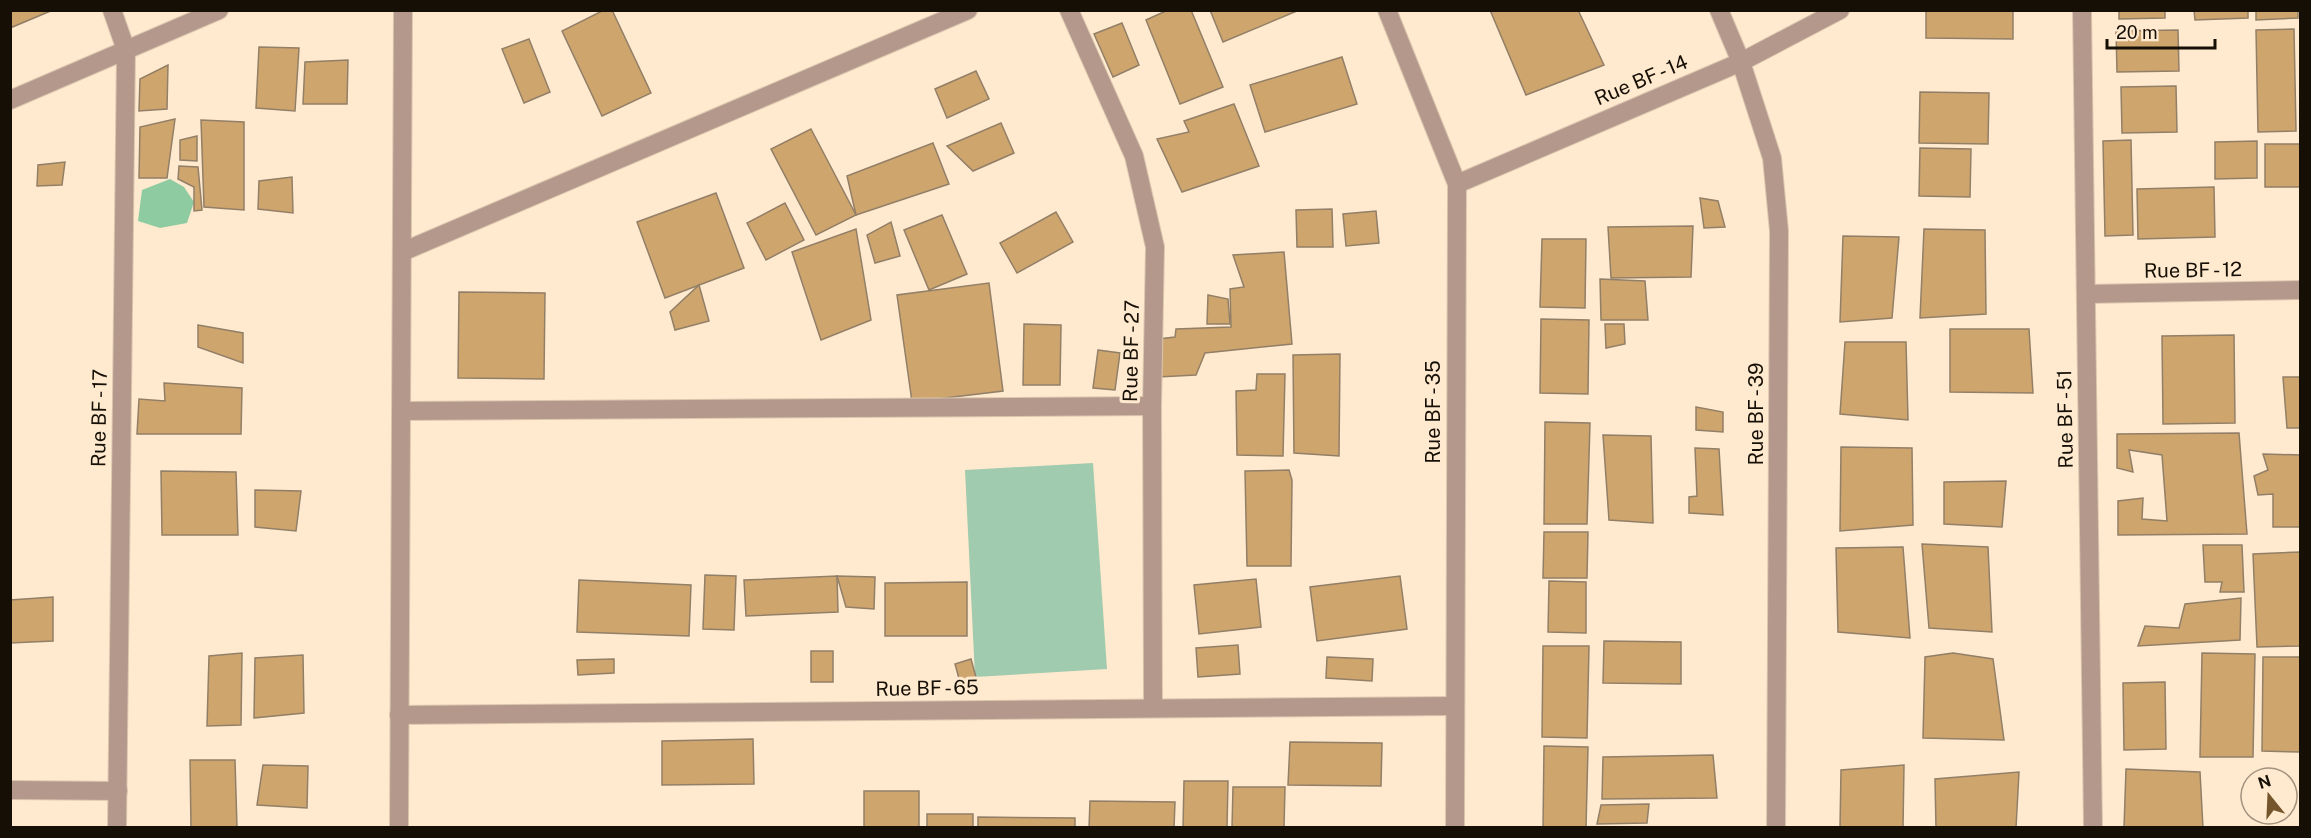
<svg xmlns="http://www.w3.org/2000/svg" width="2311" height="838" viewBox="0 0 2311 838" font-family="'Public Sans',sans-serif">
<rect width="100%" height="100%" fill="#ffeacf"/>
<polygon fill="#a1cbae" points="1093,463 1107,669 975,677 965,470"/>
<polygon fill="#8ecba1" points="170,179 184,187 194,202 187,223 160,228 138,221 142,190"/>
<g fill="#cfa56e" stroke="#927f67" stroke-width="1.5">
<polygon points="10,10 53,10 10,28"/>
<polygon points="604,10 612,10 651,93 602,116 562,31"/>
<polygon points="1168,10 1191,10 1223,87 1180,104 1146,20"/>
<polygon points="1210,10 1297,10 1297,11 1223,42"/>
<polygon points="1490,10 1578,10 1604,65 1526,95"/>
<polygon points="1926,10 2013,10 2013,39 1926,38"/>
<polygon points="2119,10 2165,10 2165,18 2119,19"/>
<polygon points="2194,10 2248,10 2248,18 2195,20"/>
<polygon points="2256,10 2298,10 2298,18 2256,20"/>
<polygon points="1122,23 1139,65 1113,77 1094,34"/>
<polygon points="2294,29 2296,131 2258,132 2256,30"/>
<polygon points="2178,30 2179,71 2117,72 2116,31"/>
<polygon points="529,39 550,92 524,103 502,49"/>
<polygon points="259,47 299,48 295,111 256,108"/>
<polygon points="1342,57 1357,104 1265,132 1250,85"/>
<polygon points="348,60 347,104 303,104 305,62"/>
<polygon points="168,65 167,109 139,111 140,79"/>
<polygon points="976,71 989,99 947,118 935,89"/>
<polygon points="2176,86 2177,132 2122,133 2121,87"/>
<polygon points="1920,92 1989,93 1988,144 1919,143"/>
<polygon points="1234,104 1259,166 1182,192 1157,139 1189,132 1184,121"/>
<polygon points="175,119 167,178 139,178 140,127"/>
<polygon points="201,120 244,122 244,210 204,207"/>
<polygon points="1001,123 1014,153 973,171 947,146"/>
<polygon points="811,129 856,215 816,235 771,149"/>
<polygon points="197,136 197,161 180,160 180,140"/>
<polygon points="2131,140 2133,235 2105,236 2103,141"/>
<polygon points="2257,141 2257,178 2215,179 2215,142"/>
<polygon points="933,143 949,184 856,215 847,176"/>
<rect x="2265" y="144" width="35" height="43"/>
<polygon points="1920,148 1971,149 1970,197 1919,196"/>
<polygon points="65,162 62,185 37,186 38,165"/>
<polygon points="179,166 198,167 202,210 194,211 194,187 178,179"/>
<polygon points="292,177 293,213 258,209 259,181"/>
<polygon points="2214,187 2215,237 2138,239 2137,189"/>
<polygon points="716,193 744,268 665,298 637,222"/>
<polygon points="1700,198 1718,201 1725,227 1704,228"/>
<polygon points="785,203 804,240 766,260 747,223"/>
<polygon points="1332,209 1333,247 1297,247 1296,210"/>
<polygon points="1376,211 1379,243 1346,246 1343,214"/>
<polygon points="1056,212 1073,242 1017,273 1000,243"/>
<polygon points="942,215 967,274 929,290 904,230"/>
<polygon points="891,222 900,256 875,263 867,235"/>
<polygon points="1693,226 1691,277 1611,278 1608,227"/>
<polygon points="856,229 871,320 821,340 792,252"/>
<polygon points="1924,229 1985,230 1986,314 1920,318"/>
<polygon points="1843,236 1899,237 1892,318 1840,322"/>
<polygon points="1542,239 1586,239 1585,308 1540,307"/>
<polygon points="1284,252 1292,344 1205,353 1196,375 1158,377 1158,339 1175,337 1176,329 1231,327 1230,289 1244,287 1233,255"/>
<polygon points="1600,279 1645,281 1648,320 1601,320"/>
<polygon points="989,283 1003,391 912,402 897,295"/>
<polygon points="699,285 709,321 675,330 670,312"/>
<polygon points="459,292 545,293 544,379 458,378"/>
<polygon points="1208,295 1228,299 1230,324 1207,324"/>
<polygon points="1541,319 1589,320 1588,394 1540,393"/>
<polygon points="1024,324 1061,325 1060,385 1023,385"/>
<polygon points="1605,324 1624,324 1625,344 1606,348"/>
<polygon points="198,325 243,333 243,363 198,347"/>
<polygon points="1950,329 2029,329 2033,393 1950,392"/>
<polygon points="2234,335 2235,423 2163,424 2162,336"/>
<polygon points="1845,342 1906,342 1908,420 1840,414"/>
<polygon points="1098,350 1120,353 1115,390 1093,388"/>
<polygon points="1340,354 1339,456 1294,453 1293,355"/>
<polygon points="1257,374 1285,374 1283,456 1237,455 1236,391 1256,390"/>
<polygon points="2283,377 2300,377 2300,428 2287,428"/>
<polygon points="164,383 242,388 241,434 137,434 139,399 165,401"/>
<polygon points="1696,407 1723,412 1723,432 1696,430"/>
<polygon points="1545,422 1590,423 1587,524 1544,524"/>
<polygon points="2239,433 2247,534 2118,535 2118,501 2143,498 2142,519 2167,521 2162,455 2129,450 2133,472 2117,468 2117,434"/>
<polygon points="1603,435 1651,436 1653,523 1609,520"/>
<polygon points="1841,447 1912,448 1913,525 1840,531"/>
<polygon points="1695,448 1719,449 1723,515 1689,513 1689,497 1697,496"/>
<polygon points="2263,454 2300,455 2300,527 2273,527 2273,494 2258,495 2254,476 2268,470"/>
<polygon points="1289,470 1292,480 1291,566 1247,566 1245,471"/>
<polygon points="161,471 236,472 238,535 162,535"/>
<polygon points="2006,481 2002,527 1944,524 1944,482"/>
<polygon points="255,490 301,491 296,531 255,527"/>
<polygon points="1544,532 1588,532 1587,578 1543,578"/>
<polygon points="1922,544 1988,547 1992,632 1929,628"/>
<polygon points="2203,545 2242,545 2244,592 2220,592 2222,582 2205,582"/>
<polygon points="1903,547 1910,638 1838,632 1836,548"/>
<polygon points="2300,552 2300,646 2257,647 2253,554"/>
<polygon points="705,575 736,576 734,630 703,629"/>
<polygon points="837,576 838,612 746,616 744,580"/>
<polygon points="837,576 875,577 874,609 846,607"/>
<polygon points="1400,576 1407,629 1317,641 1310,587"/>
<polygon points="1256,579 1261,627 1199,634 1194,585"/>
<polygon points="579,580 691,585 689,636 577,632"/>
<polygon points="1549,581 1586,582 1586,633 1548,632"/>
<polygon points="967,582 967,636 885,636 885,583"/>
<polygon points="53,597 53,641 10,643 10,600"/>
<polygon points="2241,598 2240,640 2138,646 2145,626 2179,628 2185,604"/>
<polygon points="1604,641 1681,642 1681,684 1603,683"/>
<polygon points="1238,645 1240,674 1198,677 1196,648"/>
<polygon points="1543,646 1589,646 1587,738 1542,737"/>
<rect x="811" y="651" width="22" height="31"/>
<polygon points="242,653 241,725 207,726 209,656"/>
<polygon points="1953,653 1993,659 2004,740 1923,738 1925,657"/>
<polygon points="2202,653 2255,654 2253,757 2200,757"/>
<polygon points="303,655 304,713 254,718 255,658"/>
<polygon points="1327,657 1373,659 1372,681 1326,678"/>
<polygon points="2263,657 2300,657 2300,752 2262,751"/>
<polygon points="614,659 614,673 578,675 577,660"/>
<polygon points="971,659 979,688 963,693 955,664"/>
<polygon points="2165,682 2166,749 2124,750 2123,683"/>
<polygon points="753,739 754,784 662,785 662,741"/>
<polygon points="1290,742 1382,743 1381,786 1288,785"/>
<polygon points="1544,746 1588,747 1586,828 1543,828"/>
<polygon points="1713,755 1717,798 1602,799 1603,757"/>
<polygon points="190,760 235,760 237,828 191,828"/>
<polygon points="263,765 308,766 307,808 257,805"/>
<polygon points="1904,765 1903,828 1840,828 1841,770"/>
<polygon points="2126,769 2200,772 2203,828 2124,828"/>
<polygon points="2019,772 2016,828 1936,828 1935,779"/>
<polygon points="1184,781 1228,781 1227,828 1183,828"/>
<polygon points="1233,787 1285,787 1284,828 1232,828"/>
<rect x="864" y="791" width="55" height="37"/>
<polygon points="1090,801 1175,802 1174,828 1089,828"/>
<polygon points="1649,804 1647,823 1597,824 1601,805"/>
<rect x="927" y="814" width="46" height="14"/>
<polygon points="978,817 1075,818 1075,828 978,828"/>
</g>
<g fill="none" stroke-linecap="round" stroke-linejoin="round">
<defs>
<g id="street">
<polyline points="112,10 126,50 117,828"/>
<polyline points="1069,10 1134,156 1155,247 1152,406 1153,708"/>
<polyline points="1387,10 1457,184 1455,828"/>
<polyline points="1719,10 1741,62 1772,158 1779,231 1776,828"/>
<polyline points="2082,10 2093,828"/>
<polyline points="10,100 219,10"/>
<polyline points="1457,184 1741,62 1840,10"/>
<polyline points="402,252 968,10"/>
<polyline points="2086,294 2300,290"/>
<polyline points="401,411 1152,406"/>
<polyline points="399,715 1455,706"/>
<polyline points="10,790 118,791"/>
<polyline points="399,828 403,10"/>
</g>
</defs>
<use href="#street" stroke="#dac7af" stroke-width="20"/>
<use href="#street" stroke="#b5988c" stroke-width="18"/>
</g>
<g text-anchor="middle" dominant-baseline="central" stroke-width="6" stroke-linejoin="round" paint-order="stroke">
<g font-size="20" fill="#160f06" stroke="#ffeacf">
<text transform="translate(1641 80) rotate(-23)">Rue BF - 14</text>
<text transform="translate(2193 270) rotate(-1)">Rue BF - 12</text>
<text transform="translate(1131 351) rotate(-89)">Rue BF - 27</text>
<text transform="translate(1433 412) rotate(-90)">Rue BF - 35</text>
<text transform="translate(1756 414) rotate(-90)">Rue BF - 39</text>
<text transform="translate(99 418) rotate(-89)">Rue BF - 17</text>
<text transform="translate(2065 419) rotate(-91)">Rue BF - 51</text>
<text transform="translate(927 688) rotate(-1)">Rue BF - 65</text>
</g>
</g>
<rect width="2311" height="838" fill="none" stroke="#160f06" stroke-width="24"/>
<g transform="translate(2269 796) rotate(342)"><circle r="28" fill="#ffeacf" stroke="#a2927f" stroke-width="1.5"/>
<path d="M0-4.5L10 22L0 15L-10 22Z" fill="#75552b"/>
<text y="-9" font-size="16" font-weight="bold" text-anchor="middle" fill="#160f06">N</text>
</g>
<path d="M2107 39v9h108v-9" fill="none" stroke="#160f06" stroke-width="3"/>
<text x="2116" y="39" font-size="18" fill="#160f06" stroke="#ffeacf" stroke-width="4.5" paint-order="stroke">20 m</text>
</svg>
